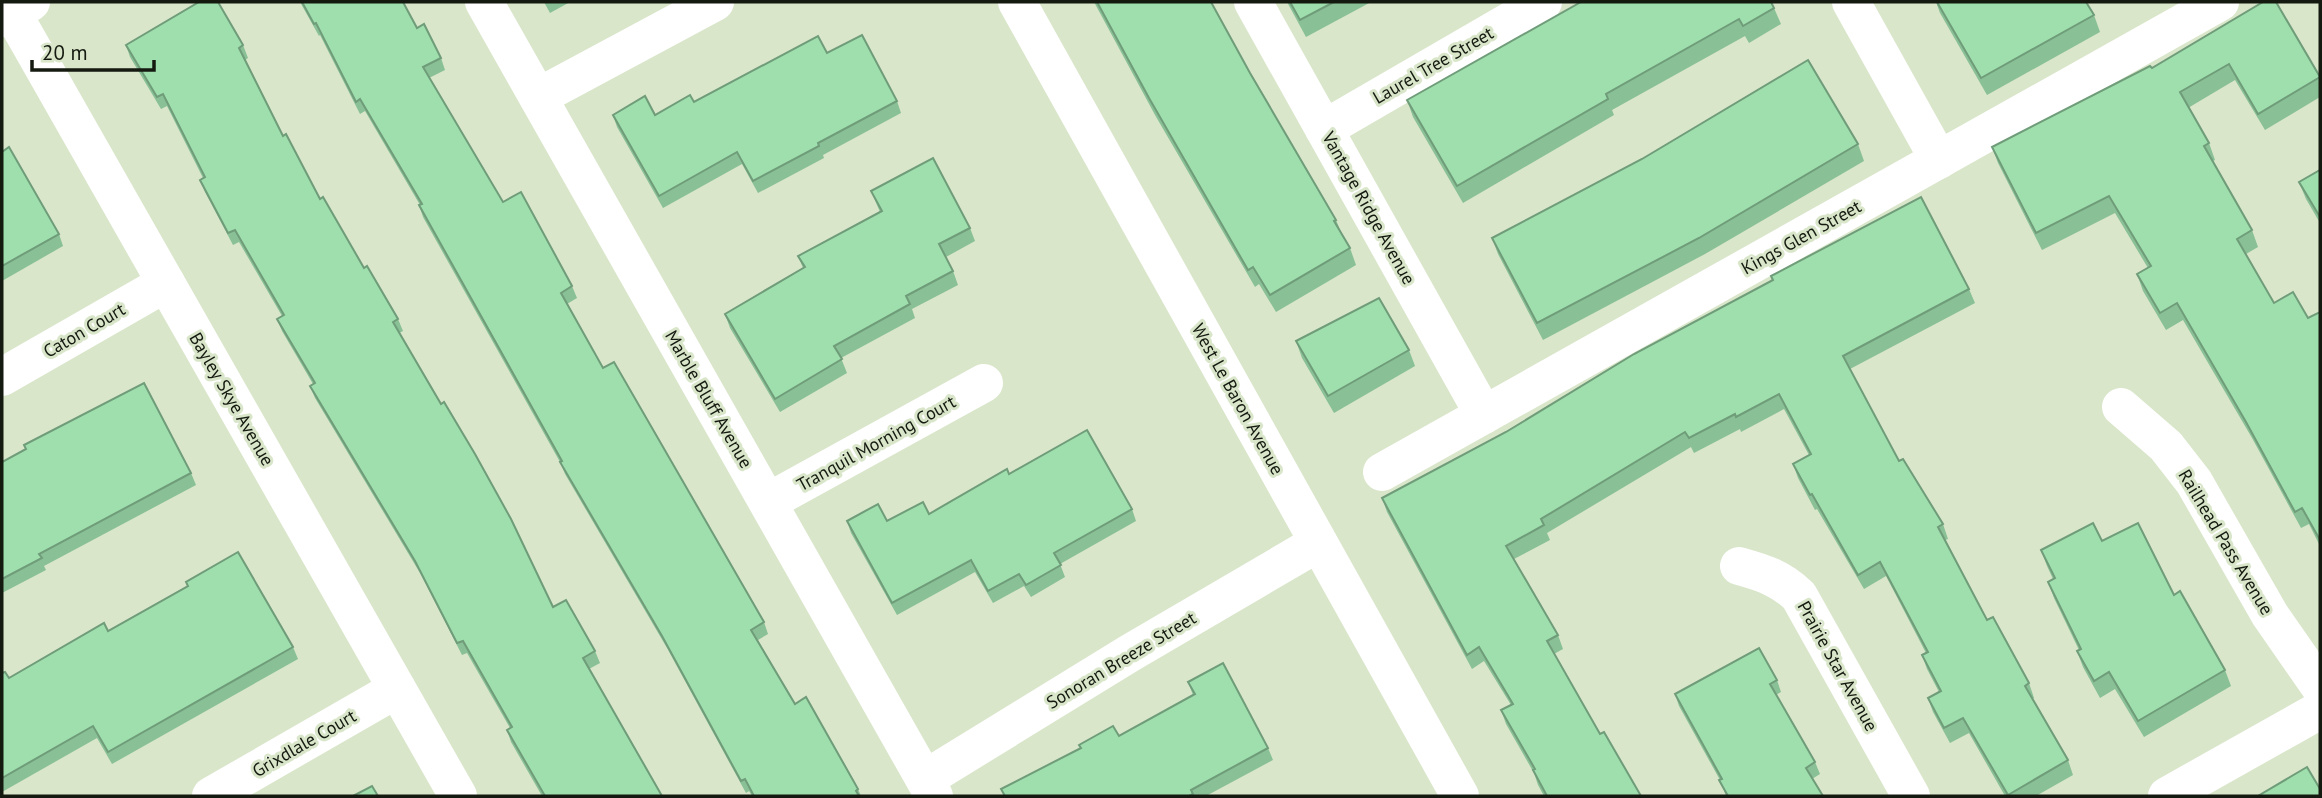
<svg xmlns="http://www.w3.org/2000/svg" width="2322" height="798" viewBox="0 0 2322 798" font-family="'PT Sans',sans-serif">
<rect width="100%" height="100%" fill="#d9e6ca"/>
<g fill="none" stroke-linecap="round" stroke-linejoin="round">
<g stroke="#fff" stroke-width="38">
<polyline points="6,2 458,796"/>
<polyline points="484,2 934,796"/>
<polyline points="1017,2 1460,796"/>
<polyline points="1253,2 1484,415"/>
<polyline points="1851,2 1939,160"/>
<polyline points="538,97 715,2"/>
<polyline points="1324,129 1543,2"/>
<polyline points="2,377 166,283"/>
<polyline points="2121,407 2166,446 2194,482 2270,615 2320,687"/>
<polyline points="1382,472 2220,2"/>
<polyline points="768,502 984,383"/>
<path d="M1739,566C1764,573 1780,578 1799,596L1911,796"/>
<polyline points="925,779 1130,653 1318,543"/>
<polyline points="211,796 397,689"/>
<polyline points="2167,796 2320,710"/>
</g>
<polyline stroke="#fff" stroke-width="38" points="2,18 31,2"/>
</g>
<g fill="#89c095">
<polygon points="300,2 403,2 417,28 441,58 445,70 429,78 503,202 572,286 577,298 567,304 603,368 764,622 768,634 758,640 795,704 858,789 861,796 752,796 749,791 746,793 667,648 565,474 560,462 423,217 419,205 420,205 365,111 360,114 320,35 319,36"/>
<polygon points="544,2 570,2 550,13"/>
<polygon points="1094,2 1211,2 1250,73 1336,220 1341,232 1350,248 1356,265 1276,312 1259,284 1255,287 1155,115"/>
<polygon points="1287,2 1371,2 1306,37"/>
<polygon points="1936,2 2086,2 2094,15 2100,32 1987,95 1940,13"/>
<polygon points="2263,2 2320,76 2320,97 2265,130 2235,80 2188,108 2209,143 2215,160 2213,161 2252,230 2258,247 2246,254 2274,303 2308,318 2320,312 2320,546 2309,524 2301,528 2252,438 2183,320 2166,330 2143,291 2137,274 2148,268 2115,213 2042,250 1998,163 1992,147 2152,68"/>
<polygon points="1774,8 1781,24 1749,43 1745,36 1612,110 1614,115 1463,203 1413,117 1407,100"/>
<polygon points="126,45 243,45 248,58 245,60 283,136 320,199 364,268 398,319 403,331 399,333 553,607 595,651 600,663 589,669 662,796 542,796 511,742 507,730 510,728 467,653 462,655 420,573 315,398 310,386 313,384 282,331 277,319 282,316 239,242 233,245 205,192 200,180 203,178 167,106 161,109 130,57"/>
<polygon points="827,53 897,101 901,113 823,155 824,158 758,193 742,164 663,208 617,127 613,115 655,115 694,102"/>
<polygon points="1858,144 1864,161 1705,254 1543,340 1498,254 1492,238 1642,159"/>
<polygon points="2,152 59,234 63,246 2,281"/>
<polygon points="2320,170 2320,223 2306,199 2299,182"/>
<polygon points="871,191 970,228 975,241 946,257 953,271 958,285 912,309 915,318 841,358 847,373 780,412 730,328 725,314 803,268 798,256 880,212"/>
<polygon points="1969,289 1975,303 1850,369 1899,461 1943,524 1948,539 1945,540 1987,620 2029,683 2034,698 2032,699 2068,760 2073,775 2036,796 2005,796 1969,733 1950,743 1933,712 1928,698 1939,692 1927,669 1922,655 1926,653 1886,576 1864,589 1817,509 1815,510 1798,478 1793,464 1809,455 1784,409 1741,432 1740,429 1694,453 1691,447 1547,533 1550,540 1514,559 1558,635 1563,649 1554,654 1600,734 1641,796 1544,796 1538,785 1534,773 1506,724 1501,710 1511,705 1484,661 1472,669 1387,512 1382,498"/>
<polygon points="1296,341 1409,350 1415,366 1334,413 1302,358"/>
<polygon points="2,462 191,473 196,485 44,566 46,570 2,593"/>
<polygon points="1009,474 1132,509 1136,521 1060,564 1065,577 1031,597 1024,586 993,603 975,572 897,615 851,533 847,521 887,521 929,514"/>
<polygon points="2102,541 2174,595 2225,670 2231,686 2144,737 2115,689 2100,698 2083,667 2077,651 2079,650 2054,598 2048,582 2053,579 2047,566 2041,550"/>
<polygon points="186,582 293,647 298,659 112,764 97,738 2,792 2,673 9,678 108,631 187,586"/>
<polygon points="1777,680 1781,692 1776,695 1815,762 1820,774 1812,779 1823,796 1726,796 1720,780 1679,706 1675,694"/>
<polygon points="1188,682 1268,748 1273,760 1206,796 1004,796 1001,789 1119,736 1193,695"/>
</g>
<g fill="#9fdfad" stroke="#6f9c79" stroke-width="2">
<polygon points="199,2 218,2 243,45 239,48 283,136 286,134 320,199 323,197 364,268 367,266 398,319 393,322 441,404 444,402 475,454 511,519 553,607 566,600 595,651 583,658 662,796 545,796 507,730 512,727 463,641 457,643 415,561 310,386 315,383 277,319 284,315 235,230 228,233 200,180 205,177 163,94 157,97 126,45"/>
<polygon points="302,2 403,2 417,28 424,24 441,58 423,67 503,202 521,192 572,286 561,293 603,368 614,362 764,622 751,630 795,704 806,697 858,789 856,791 859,796 754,796 745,779 741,781 662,636 560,462 562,461 419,205 422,204 360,99 356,102 316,23 314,24"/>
<polygon points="1097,2 1211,2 1250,73 1336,220 1334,221 1350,248 1270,295 1253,267 1248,270 1149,98"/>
<polygon points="1290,2 1334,2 1300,20"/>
<polygon points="1581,2 1771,2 1774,8 1743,26 1739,19 1606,94 1608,99 1457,186 1407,100"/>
<polygon points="1937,2 2086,2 2094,15 1981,78"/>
<polygon points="2263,2 2276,2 2320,77 2258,114 2229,64 2180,92 2209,143 2204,146 2252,230 2237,239 2274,303 2293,292 2308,318 2320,312 2320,540 2302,508 2295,512 2246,422 2177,303 2160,313 2137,274 2151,266 2109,196 2036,233 1992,147 2150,66 2152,68"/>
<polygon points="862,35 897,101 818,143 819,146 753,181 737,152 659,196 613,115 645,96 655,115 690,95 694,102 818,36 827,53"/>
<polygon points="1808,60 1858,144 1699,238 1537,323 1492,238 1642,159"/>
<polygon points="9,147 59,234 2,266 2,152"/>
<polygon points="933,158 970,228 939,244 953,271 906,296 910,304 834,346 842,359 775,399 725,314 805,267 798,256 882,211 871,191"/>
<polygon points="2320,170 2320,217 2299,182"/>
<polygon points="1921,197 1969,289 1843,356 1899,461 1903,459 1943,524 1938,527 1987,620 1993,617 2029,683 2025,686 2068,760 2008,795 1963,718 1944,728 1928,698 1941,691 1922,655 1928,652 1880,562 1858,575 1812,494 1810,495 1793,464 1811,454 1779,394 1736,417 1735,414 1689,438 1685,432 1541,519 1544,525 1506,546 1558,635 1547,641 1600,734 1604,732 1641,796 1547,796 1533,770 1535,769 1501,710 1513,704 1479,647 1467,655 1382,498 1506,432 1634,354 1773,280 1771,276"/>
<polygon points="1379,298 1409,350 1328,396 1296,341"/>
<polygon points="144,383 191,473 39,554 42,558 2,579 2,462 26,449 24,445"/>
<polygon points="1087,430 1132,509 1054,553 1061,565 1026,585 1019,574 988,591 971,560 892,603 847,521 878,504 887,521 923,502 929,514 1007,469 1009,474"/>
<polygon points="2093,523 2102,541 2138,523 2174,595 2180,591 2225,670 2138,721 2109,672 2094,681 2077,651 2081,649 2048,582 2055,578 2041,550"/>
<polygon points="238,552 293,647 108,752 93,726 2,778 2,673 5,672 9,678 104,623 108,631 188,586 186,582"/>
<polygon points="1759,648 1777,680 1770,684 1815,762 1806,768 1823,796 1728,796 1719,780 1722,779 1675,694"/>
<polygon points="1223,663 1268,748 1191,790 1193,794 1189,796 1005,796 1001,789 1081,748 1079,745 1113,726 1119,736 1195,694 1188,682"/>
<polygon points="2307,767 2320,789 2320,796 2258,796"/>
<polygon points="372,786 378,796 353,796"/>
</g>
<g text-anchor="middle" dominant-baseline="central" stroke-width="6" stroke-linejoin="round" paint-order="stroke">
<g font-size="18" fill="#151a10" stroke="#d9e6ca">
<text transform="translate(1433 65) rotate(-30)">Laurel Tree Street</text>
<text transform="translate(1369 208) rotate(61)">Vantage Ridge Avenue</text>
<text transform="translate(1801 237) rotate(-29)">Kings Glen Street</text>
<text transform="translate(84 330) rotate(-30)">Caton Court</text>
<text transform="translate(232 399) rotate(60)">Bayley Skye Avenue</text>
<text transform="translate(709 399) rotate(60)">Marble Bluff Avenue</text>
<text transform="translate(1238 399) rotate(61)">West Le Baron Avenue</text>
<text transform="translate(876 443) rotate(-29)">Tranquil Morning Court</text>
<text transform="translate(2226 542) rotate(59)">Railhead Pass Avenue</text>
<text transform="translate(1121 660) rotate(-31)">Sonoran Breeze Street</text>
<text transform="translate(1838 666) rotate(61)">Prairie Star Avenue</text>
<text transform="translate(304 743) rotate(-30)">Grixdlale Court</text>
</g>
</g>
<rect width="2322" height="798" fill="none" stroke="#151a10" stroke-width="7"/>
<path d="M32 60v10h122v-10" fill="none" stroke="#151a10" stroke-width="3.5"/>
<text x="42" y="60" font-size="21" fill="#151a10" stroke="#d9e6ca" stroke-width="5" paint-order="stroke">20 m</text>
</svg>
